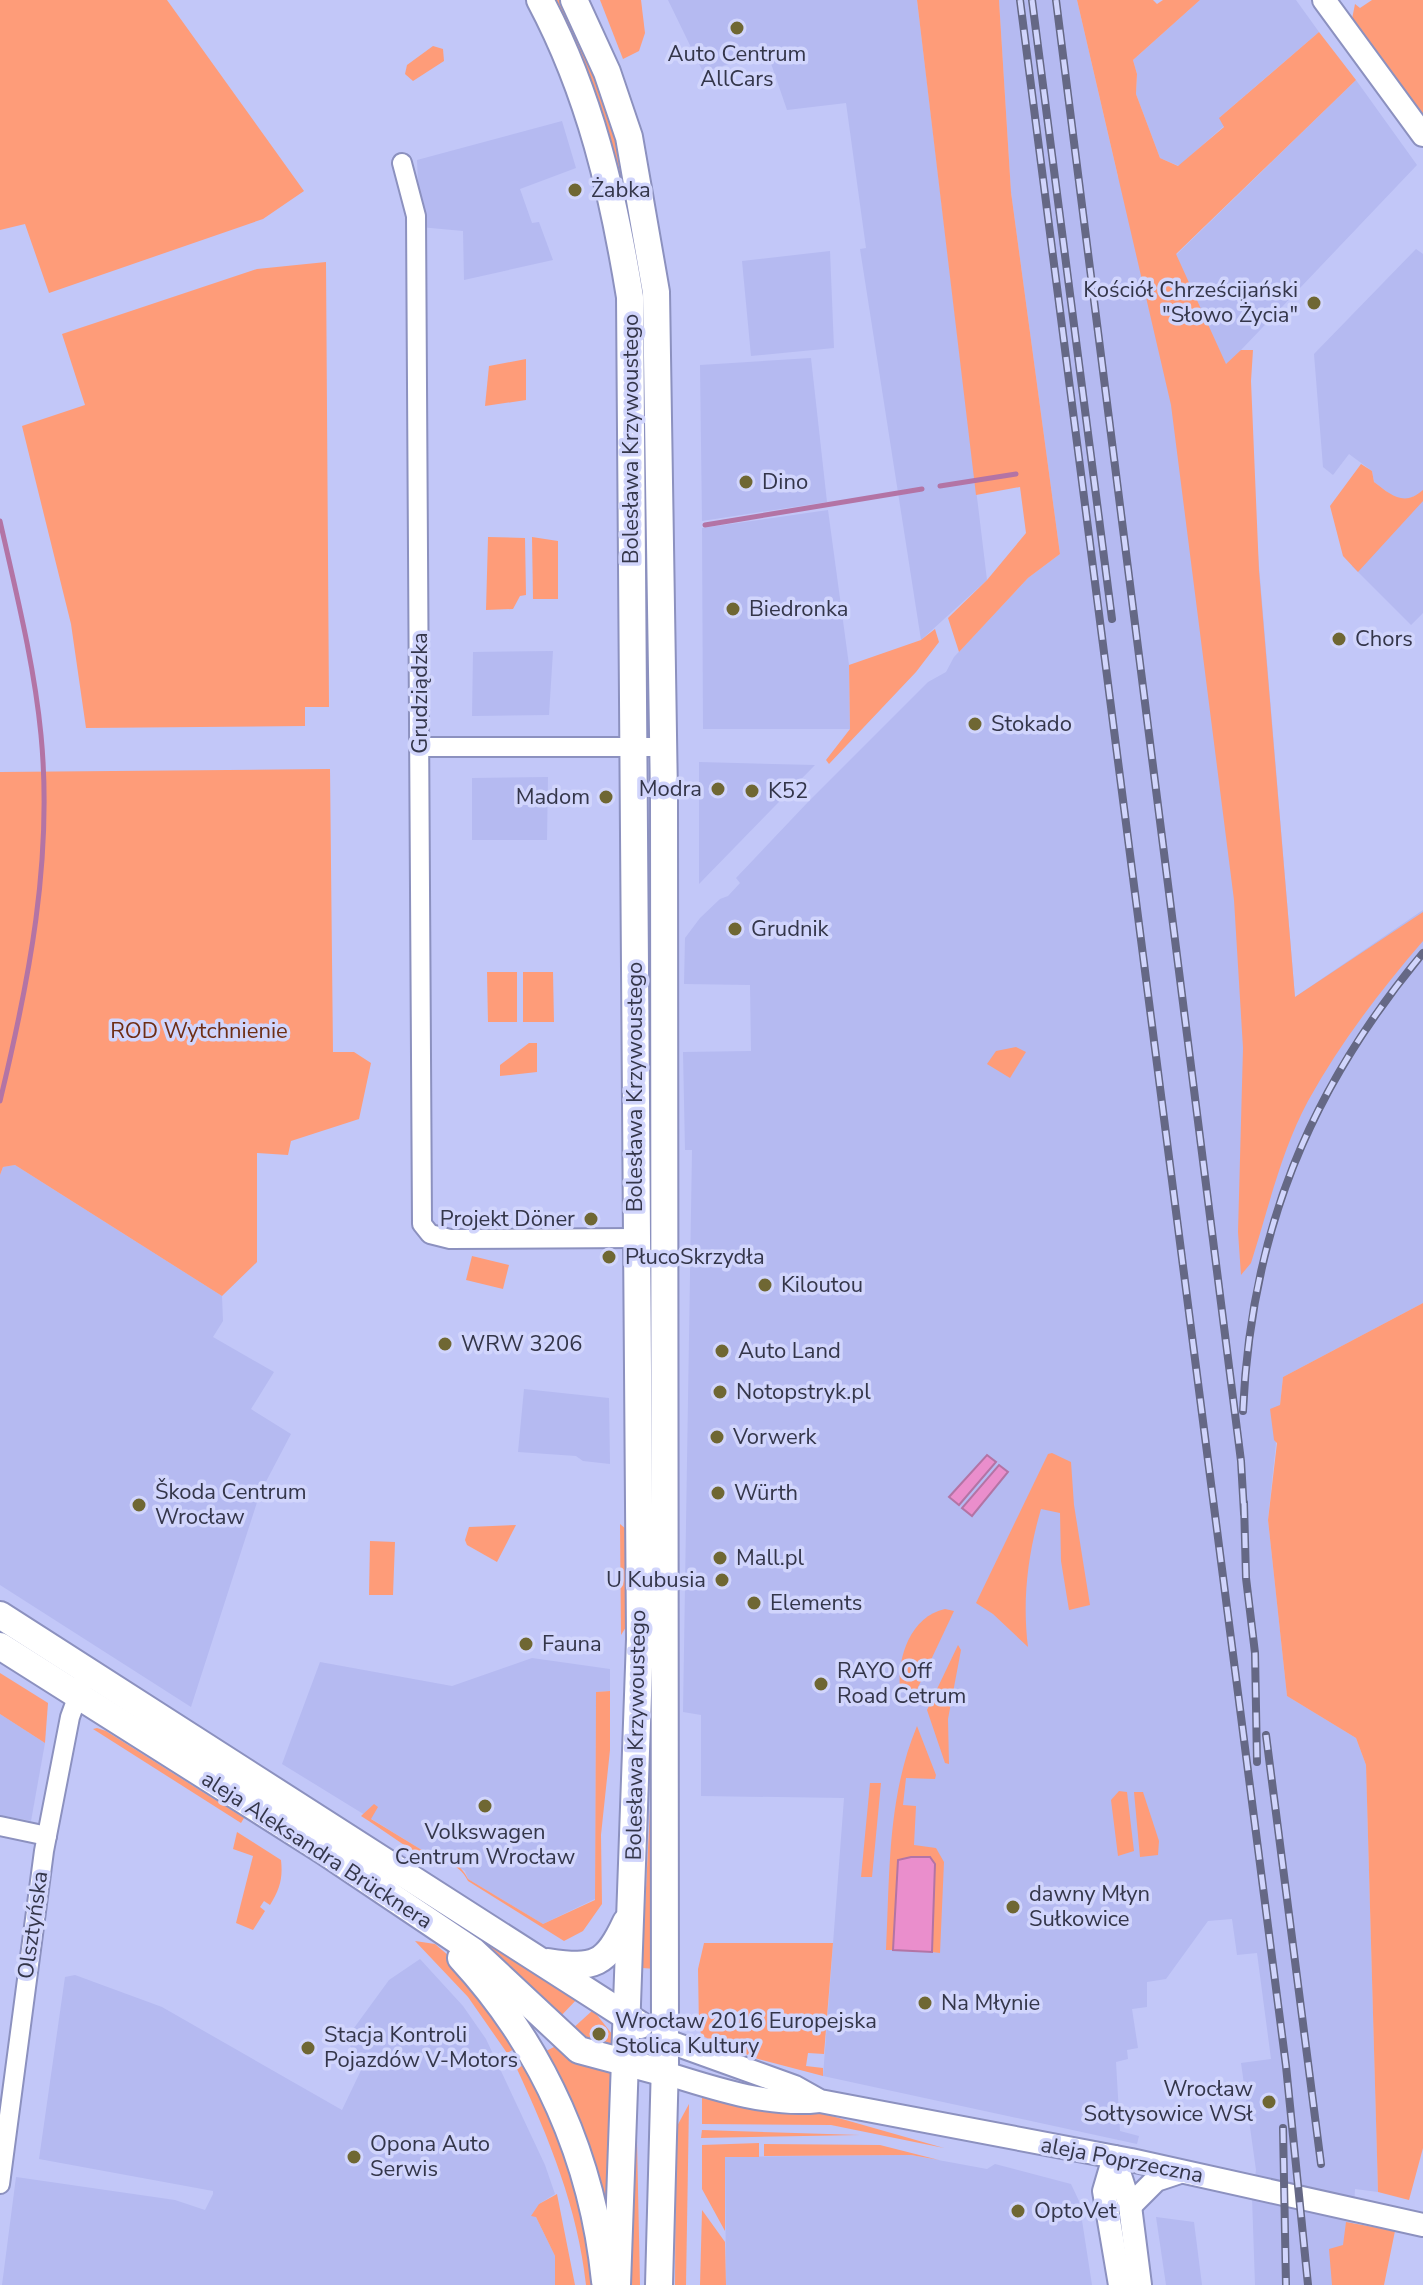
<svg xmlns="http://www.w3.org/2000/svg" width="1423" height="2285" viewBox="0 0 1423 2285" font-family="'Nunito Sans',sans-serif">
<rect width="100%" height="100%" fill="#c2c7f8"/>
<g fill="#b5baf1">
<polygon points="668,0 917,0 987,580 921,640 860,249 866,248 846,103 787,110 767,52 703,72"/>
<polygon points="999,0 1077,0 1118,177 1177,254 1356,80 1417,165 1241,350 1295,997 1423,910 1423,1303 1283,1377 1268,1520 1287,1696 1356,1738 1366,1765 1378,2192 1355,2189 1350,2285 1255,2285 1252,2197 1256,2170 1241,2063 1271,2059 1257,1953 1237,1955 1232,1919 1208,1921 1166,1979 1147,1982 1147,2007 1132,2009 1138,2048 1127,2050 1128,2059 1116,2062 1120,2131 1139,2136 1137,2144 823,2076 844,1798 701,1796 701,1715 683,1712 692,1150 685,1150 683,1052 751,1051 750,985 684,984 685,938 700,918 720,899 728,896 740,883 736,878 808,802 928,682 946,672 954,657 1028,578 1060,554 1011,192"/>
<polygon points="1200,0 1296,0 1319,32 1220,117 1224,126 1179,166 1160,158 1136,94 1137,74 1133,60"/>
<polygon points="562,121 576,168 520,189 532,223 539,222 553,260 464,280 463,231 420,227 417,160"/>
<polygon points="1416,249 1423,254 1423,613 1411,625 1352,566 1416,496 1403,500 1394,497 1374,482 1372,471 1349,454 1333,475 1323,467 1314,354"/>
<polygon points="830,251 834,348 751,356 742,261"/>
<polygon points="811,358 827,502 702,521 700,365"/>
<polygon points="828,510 849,665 850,729 703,729 702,528"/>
<polygon points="553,651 549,715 472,716 473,652"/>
<polygon points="699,762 815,765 699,884"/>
<polygon points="548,777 547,840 472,840 472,778"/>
<polygon points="15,1165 222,1296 223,1321 213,1337 274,1372 251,1409 291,1434 260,1493 191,1707 0,1585 0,1175 3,1167"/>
<polygon points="524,1389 609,1398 610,1464 583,1461 576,1456 518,1452"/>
<polygon points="532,1658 610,1669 610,1691 596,1692 595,1899 543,1924 468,1879 465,1871 444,1858 435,1858 282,1764 320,1662 452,1686"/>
<polygon points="0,1714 45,1743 31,1821 0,1815"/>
<polygon points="420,1959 463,2006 486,2039 545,2165 555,2194 539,2204 536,2217 555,2256 555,2285 2,2285 16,2177 175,2200 205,2210 213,2194 213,2191 39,2159 65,1977 75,1975 162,2007 342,2110 364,2064 358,2060 346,2039 389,1980"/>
<polygon points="911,2155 987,2169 995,2164 1071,2184 1079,2201 1092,2285 726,2285 725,2157"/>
<polygon points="1156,2217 1194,2222 1202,2285 1166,2285"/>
</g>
<g fill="#fe9c79">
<polygon points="0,0 167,0 304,191 263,219 49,293 25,224 0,230"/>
<polygon points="548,0 564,0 615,125 643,256 654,685 642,686 638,304"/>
<polygon points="600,0 641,0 645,33 639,51 623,59"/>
<polygon points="917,0 999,0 1011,192 1060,554 1028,578 959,652 948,618 987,580 1026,533 1020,487 976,495"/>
<path d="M1077,0H1153L1157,4L1163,0H1200L1133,60L1137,74L1136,94L1160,158L1178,166L1224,127L1219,118L1319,32L1356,80L1176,254L1226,364L1241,350H1253L1251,381L1259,571L1295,997L1423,912V941C1380,991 1340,1043 1308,1101C1281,1151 1268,1210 1251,1263L1241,1275L1238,1232L1243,1048L1234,900L1171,405Z"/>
<polygon points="1372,0 1423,0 1423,115 1352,19 1355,4 1360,8"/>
<polygon points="433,46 443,49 444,61 413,81 405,74 407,65"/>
<polygon points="326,262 329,707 305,707 305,726 86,728 71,624 22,426 85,405 62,334 257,269"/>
<polygon points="526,359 526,400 485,406 489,366"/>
<path d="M1361,464L1372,471L1374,482C1391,495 1404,507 1423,490V501L1358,572L1343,556L1330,506Z"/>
<polygon points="488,537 525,538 526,595 520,596 513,609 486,610"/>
<polygon points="532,537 558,541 558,599 533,599"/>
<polygon points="935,629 939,642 916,672 829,764 826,760 850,729 849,665 921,640"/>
<polygon points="330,769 333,1052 354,1052 371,1063 359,1119 291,1141 288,1155 257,1153 257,1262 222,1296 15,1165 3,1167 0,1175 0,772"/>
<polygon points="487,972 517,972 517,1022 488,1022"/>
<polygon points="523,972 553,972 554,1022 523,1022"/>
<polygon points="529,1043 537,1043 537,1072 500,1076 500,1065"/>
<polygon points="1016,1047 1026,1052 1010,1078 987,1064 996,1051"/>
<polygon points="472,1256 509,1265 503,1289 466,1280"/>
<polygon points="1423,1303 1423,2148 1409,2200 1378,2192 1366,1765 1356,1738 1287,1696 1268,1520 1277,1443 1274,1440 1270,1409 1280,1405 1283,1377"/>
<path d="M1052,1453L1071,1462L1074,1505L1090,1605L1069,1610L1061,1561L1060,1513L1041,1509C1028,1553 1022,1600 1028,1647L993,1614L976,1603L1048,1454Z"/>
<polygon points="620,1524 626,1529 626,1627 621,1635"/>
<polygon points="516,1525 497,1562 467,1545 465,1540 469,1527"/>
<polygon points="370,1541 395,1542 393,1595 369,1595"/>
<path d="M945,1609L954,1611L913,1698L900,1688C897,1657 911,1616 945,1609Z"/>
<polygon points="958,1645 961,1650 948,1719 949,1764 945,1763 927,1710"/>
<polygon points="0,1673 48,1703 45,1743 0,1714"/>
<path d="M610,1691V1750L601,1835L602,1904L583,1931L564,1941L468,1881C457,1859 442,1866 426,1858C404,1846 383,1830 361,1816L374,1804L378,1807L371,1819L435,1858C449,1857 463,1867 468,1879L543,1924L595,1900L596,1692Z"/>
<path d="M917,1726L936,1775L935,1779L906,1778L903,1805L916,1806L914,1845L936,1848L944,1862L940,1953L932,1952L935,1865L898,1860L893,1950H886C890,1874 887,1798 917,1726Z"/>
<polygon points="97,1728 106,1731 244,1818 241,1823 93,1729"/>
<polygon points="652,1769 655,1771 656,1969 642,1968"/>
<polygon points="870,1783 881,1783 872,1877 861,1877"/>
<polygon points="1119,1791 1127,1792 1134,1851 1118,1856 1111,1800"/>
<polygon points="1134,1792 1143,1792 1159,1841 1158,1855 1140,1857"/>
<polygon points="300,1825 579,1997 559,2018 458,1925"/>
<path d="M237,1832L281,1860C283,1878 280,1889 270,1905L264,1901L260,1907L265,1911L253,1930L236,1923L253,1856L233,1849Z"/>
<polygon points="415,1941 435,1944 449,1956 518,2047 507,2053 468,1997"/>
<polygon points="704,1943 833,1943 824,2054 808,2053 806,2066 823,2068 823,2076 758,2059 702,2036 699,2028 698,1969"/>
<polygon points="593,2010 612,2034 611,2047 593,2046 571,2030"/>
<polygon points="556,2046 612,2071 613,2240 542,2053"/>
<path d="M528,2062L576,2177L594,2285H586C578,2209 549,2138 517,2069Z"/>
<polygon points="636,2092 640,2285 631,2285 630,2106"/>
<polygon points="719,2096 828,2115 944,2148 831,2125 702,2124 702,2097"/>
<polygon points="689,2104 686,2285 675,2285 676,2128"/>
<polygon points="702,2130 860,2135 701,2138"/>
<polygon points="759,2143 759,2157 725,2157 725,2231 702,2189 702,2145"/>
<polygon points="764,2144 880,2145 939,2160 911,2155 764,2156"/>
<polygon points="557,2194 575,2285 555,2285 555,2256 536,2217 531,2216 539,2204"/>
<polygon points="702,2210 725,2242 726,2285 700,2285"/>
<polygon points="1346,2222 1395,2231 1384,2285 1332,2285 1329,2249 1343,2245"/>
</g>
<g fill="#ea8ecc" stroke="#b374a5" stroke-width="2">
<polygon points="987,1455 996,1462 959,1505 949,1497"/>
<polygon points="999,1465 1008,1472 972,1516 962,1508"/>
<polygon points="911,1857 930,1857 935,1864 932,1952 893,1950 898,1860"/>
</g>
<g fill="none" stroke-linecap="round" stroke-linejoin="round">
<g stroke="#b374a5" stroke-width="5">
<polyline points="940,486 1016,474"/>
<path d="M0,521C16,592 34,663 41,735C53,859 29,981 0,1101"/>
<polyline points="705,525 922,489"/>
</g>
<defs>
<g id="minor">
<polyline points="402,163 416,216 422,1224 430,1234 450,1239 636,1238"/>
<polyline points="421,747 664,747"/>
<polyline points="0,1826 47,1836"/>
<polyline points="0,2184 44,1851 70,1717 82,1684"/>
</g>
<g id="tertiary">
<polyline points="1324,0 1423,135"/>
<polyline points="664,2040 795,2087 820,2101 1131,2160 1423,2225"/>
<path d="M665,2073C713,2088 769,2107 819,2101"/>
<polyline points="1114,2157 1130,2206 1140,2285"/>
<polyline points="1114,2157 1104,2191 1120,2285"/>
<polyline points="1130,2206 1156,2180 1180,2172"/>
</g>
<g id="secondary">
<path d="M540,0C590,94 613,193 630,297L640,1639L617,2285"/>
<polyline points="574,0 607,72 629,137 656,292 664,797 665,2063 659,2285"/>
<polyline points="0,1615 640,2025"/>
<polyline points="0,1646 324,1851 473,1951 579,2050 665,2073"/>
<path d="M461,1958C544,2048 593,2160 605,2281"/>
<path d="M548,1962C595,1969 606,1965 626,1922"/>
</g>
</defs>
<use href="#minor" stroke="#8c91bf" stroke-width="22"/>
<use href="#tertiary" stroke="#8c91bf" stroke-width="26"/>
<use href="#secondary" stroke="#8c91bf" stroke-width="30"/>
<use href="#minor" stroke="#fff" stroke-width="18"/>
<use href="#tertiary" stroke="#fff" stroke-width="22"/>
<use href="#secondary" stroke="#fff" stroke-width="26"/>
<defs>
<g id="rail">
<polyline points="1020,0 1286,2066 1308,2285"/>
<polyline points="1032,0 1112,619"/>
<polyline points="1056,0 1241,1461 1244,1513"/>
<path d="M1243,1411C1251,1232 1309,1090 1423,953"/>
<polyline points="1244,1503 1246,1578 1255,1653 1257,1762"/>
<polyline points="1266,1735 1321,2164"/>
<polyline points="1283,2128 1286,2285"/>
</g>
</defs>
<use href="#rail" stroke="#656885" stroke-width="8"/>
<use href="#rail" stroke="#d1d5fc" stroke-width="5" stroke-dasharray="15" stroke-linecap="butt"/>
</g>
<g fill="#6f6733" stroke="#d1d5fc" stroke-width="3">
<circle cx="737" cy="28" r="8"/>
<circle cx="575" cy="190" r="8"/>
<circle cx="1314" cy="303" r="8"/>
<circle cx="746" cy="482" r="8"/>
<circle cx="733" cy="609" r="8"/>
<circle cx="1339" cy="639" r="8"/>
<circle cx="975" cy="724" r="8"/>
<circle cx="718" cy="789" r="8"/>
<circle cx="752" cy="791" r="8"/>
<circle cx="606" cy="797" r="8"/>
<circle cx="735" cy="929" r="8"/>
<circle cx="591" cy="1219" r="8"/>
<circle cx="609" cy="1257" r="8"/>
<circle cx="765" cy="1285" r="8"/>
<circle cx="445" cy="1344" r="8"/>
<circle cx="722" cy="1351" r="8"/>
<circle cx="720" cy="1392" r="8"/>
<circle cx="717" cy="1437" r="8"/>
<circle cx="718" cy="1493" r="8"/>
<circle cx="139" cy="1505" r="8"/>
<circle cx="720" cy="1558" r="8"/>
<circle cx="722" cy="1580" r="8"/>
<circle cx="754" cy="1603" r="8"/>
<circle cx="526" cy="1644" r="8"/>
<circle cx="821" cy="1684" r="8"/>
<circle cx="485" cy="1806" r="8"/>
<circle cx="1013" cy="1907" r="8"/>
<circle cx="925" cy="2003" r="8"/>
<circle cx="599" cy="2034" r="8"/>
<circle cx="308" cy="2048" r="8"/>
<circle cx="1269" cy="2102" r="8"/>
<circle cx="354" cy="2157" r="8"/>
<circle cx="1018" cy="2211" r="8"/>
</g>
<g text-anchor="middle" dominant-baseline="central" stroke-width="7" stroke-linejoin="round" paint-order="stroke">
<g font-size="22" fill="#34364a" stroke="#d1d5fc" text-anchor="start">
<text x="737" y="54" text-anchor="middle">Auto Centrum<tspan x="737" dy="25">AllCars</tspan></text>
<text x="591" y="190">Żabka</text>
<text x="1298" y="290" text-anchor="end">Kościół Chrześcijański<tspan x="1298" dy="25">"Słowo Życia"</tspan></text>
<text x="762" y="482">Dino</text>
<text x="749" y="609">Biedronka</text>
<text x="1355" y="639">Chors</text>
<text x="991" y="724">Stokado</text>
<text x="702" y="789" text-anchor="end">Modra</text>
<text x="768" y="791">K52</text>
<text x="590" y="797" text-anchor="end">Madom</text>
<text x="751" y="929">Grudnik</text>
<text x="575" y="1219" text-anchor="end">Projekt Döner</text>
<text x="625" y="1257">PłucoSkrzydła</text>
<text x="781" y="1285">Kiloutou</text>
<text x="461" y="1344">WRW 3206</text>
<text x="738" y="1351">Auto Land</text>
<text x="736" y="1392">Notopstryk.pl</text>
<text x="733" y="1437">Vorwerk</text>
<text x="155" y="1492">Škoda Centrum<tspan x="155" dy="25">Wrocław</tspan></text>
<text x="734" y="1493">Würth</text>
<text x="736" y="1558">Mall.pl</text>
<text x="706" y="1580" text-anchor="end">U Kubusia</text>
<text x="770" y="1603">Elements</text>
<text x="542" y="1644">Fauna</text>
<text x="837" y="1671">RAYO Off<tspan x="837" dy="25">Road Cetrum</tspan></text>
<text x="485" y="1832" text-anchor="middle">Volkswagen<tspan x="485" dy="25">Centrum Wrocław</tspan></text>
<text x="1029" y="1894">dawny Młyn<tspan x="1029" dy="25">Sułkowice</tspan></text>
<text x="941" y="2003">Na Młynie</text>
<text x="615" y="2021">Wrocław 2016 Europejska<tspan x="615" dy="25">Stolica Kultury</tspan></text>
<text x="324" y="2035">Stacja Kontroli<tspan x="324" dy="25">Pojazdów V-Motors</tspan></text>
<text x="1253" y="2089" text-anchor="end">Wrocław<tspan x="1253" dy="25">Sołtysowice WSł</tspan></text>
<text x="370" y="2144">Opona Auto<tspan x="370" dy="25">Serwis</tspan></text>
<text x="1034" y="2211">OptoVet</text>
</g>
<g font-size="22" fill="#34364a" stroke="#d1d5fc">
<text transform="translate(631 439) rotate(-90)">Bolesława Krzywoustego</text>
<text transform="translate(420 693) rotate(-90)">Grudziądzka</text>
<text transform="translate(635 1087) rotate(-90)">Bolesława Krzywoustego</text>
<text transform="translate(636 1735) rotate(-89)">Bolesława Krzywoustego</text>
<text transform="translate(317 1850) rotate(33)">aleja Aleksandra Brücknera</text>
<text transform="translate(33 1925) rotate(-82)">Olsztyńska</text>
<text transform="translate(1122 2160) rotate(11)">aleja Poprzeczna</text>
</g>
<g font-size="22" fill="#6e2e15" stroke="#d1d5fc">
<text x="199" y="1031">ROD Wytchnienie</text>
</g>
</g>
</svg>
